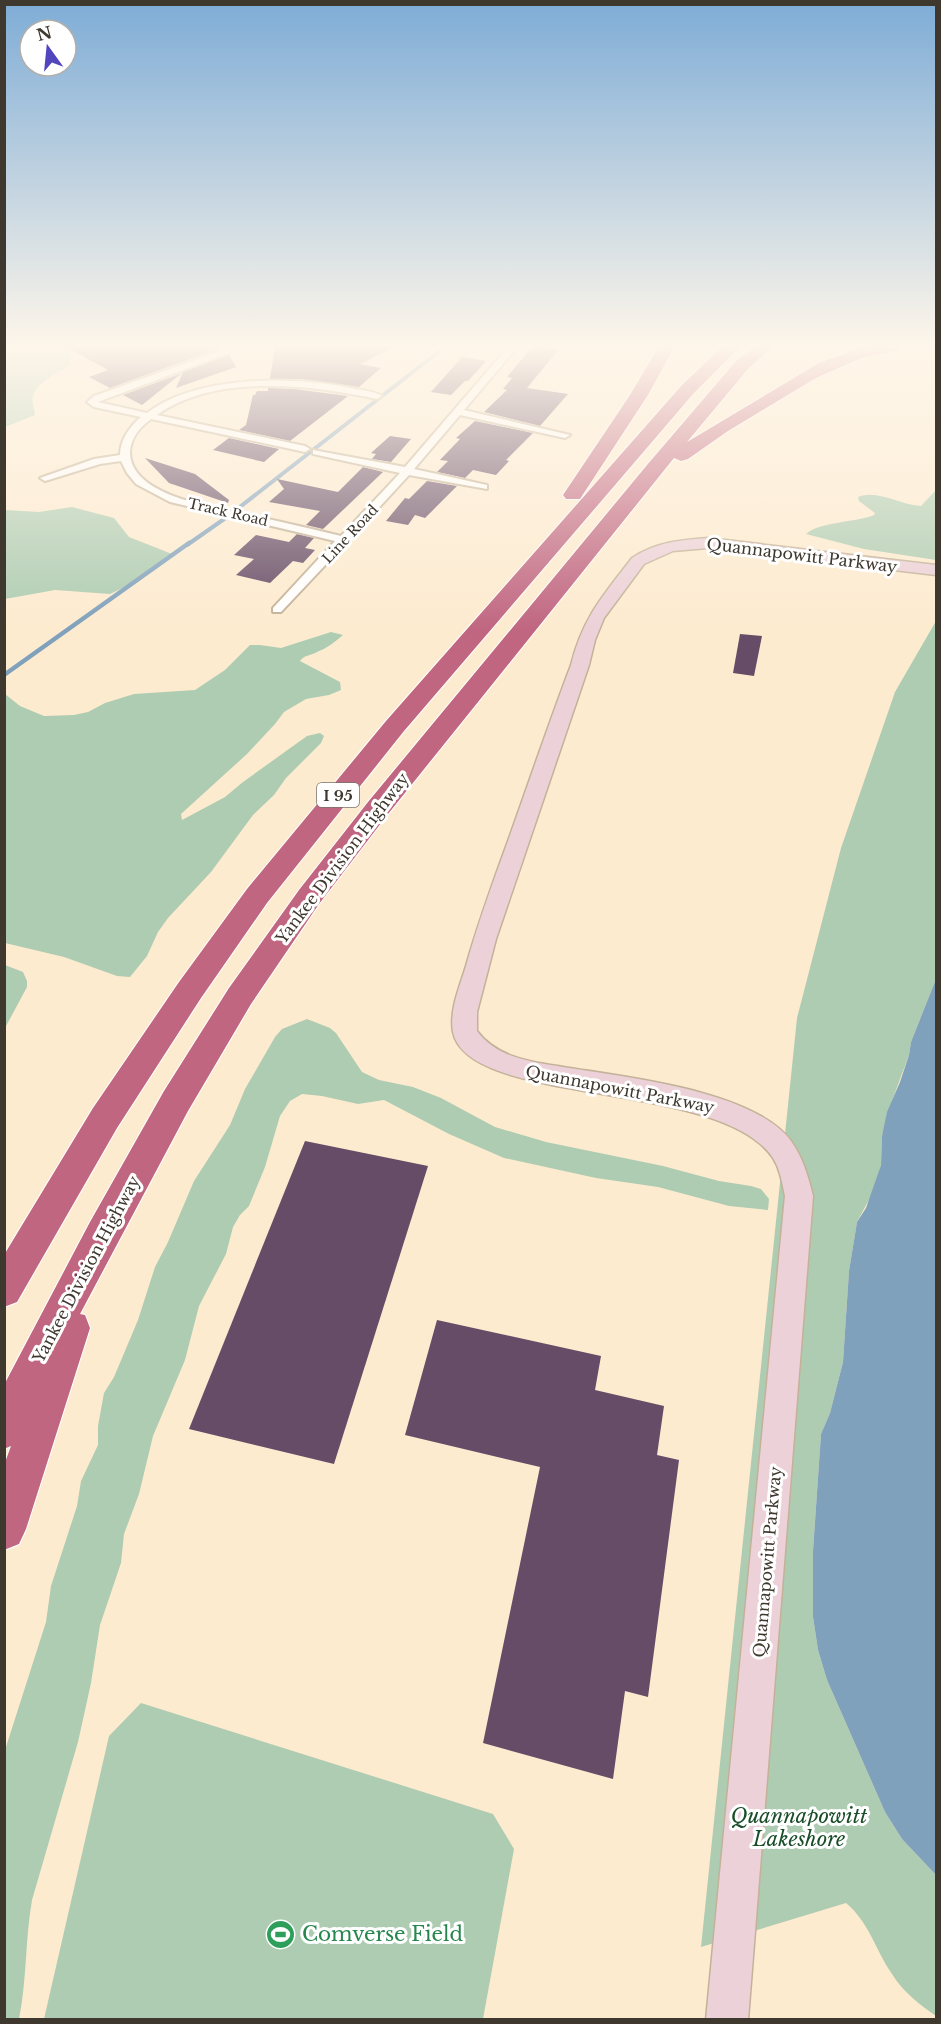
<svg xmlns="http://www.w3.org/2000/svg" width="941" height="2024" viewBox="0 0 941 2024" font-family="'Libre Baskerville',serif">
<rect width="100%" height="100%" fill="#fdebd0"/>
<g fill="#aeccb2">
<path d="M5,346H68L72,352L70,365C58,373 37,382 33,396C31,403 35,409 35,415L5,427Z"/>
<path d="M936,490V560L864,549L806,534C821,521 855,523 874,515L875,513L859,501L858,497C877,489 900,505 921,506Z"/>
<polygon points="72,507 114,518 129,537 172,554 131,584 110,594 55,590 5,599 5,510 39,512"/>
<path d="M936,621V979L911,1042L909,1055L893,1098L882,1136L881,1165L872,1194L857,1222L849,1271L843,1362L830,1413L821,1434L813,1551V1617L818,1650L827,1680L885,1812L902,1839L936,1875V2016C919,2004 903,1992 892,1974C876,1951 869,1922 846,1903L701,1947L797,1018L841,848L895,692Z"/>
<path d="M331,632L343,635C335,642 327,648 317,652C311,656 305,654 300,661L340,682L341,690L329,695L306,699L284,712L275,724L247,754L181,814L182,820L225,797L243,782L307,736L320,733L324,736L321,743L286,778L274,795L253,815L211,872L168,918L158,932L147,956L130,977L117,976L64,957L5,943V694L20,706L44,716L74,715L88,712L105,703L134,694L195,690L225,670L250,645H260L281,648Z"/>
<polygon points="5,965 23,972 27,981 27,987 5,1028"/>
<path d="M307,1019L330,1028L336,1033L362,1072L379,1080L413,1087L441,1098L495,1127L546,1142L663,1166L719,1181L751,1186L761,1189L769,1199L768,1210L729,1206L658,1187L596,1178L504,1158L449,1134L384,1100L358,1104L322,1096L302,1094L290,1101L280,1116L265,1167L249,1206L240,1215L233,1227L226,1254L199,1306L185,1360L153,1436L139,1494L124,1534L121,1563L100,1625L91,1683L78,1742L32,1900C25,1940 27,1980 19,2019H5V1750L46,1622L51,1586L77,1506L81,1481L98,1445V1426L104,1393L114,1377L138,1320L155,1267L168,1242L194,1181L230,1125L245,1089L275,1037L282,1029Z"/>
<polygon points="141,1703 493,1814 514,1849 483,2019 44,2019 109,1736"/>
</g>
<polygon fill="#80a1bc" points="936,979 936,1875 902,1839 885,1812 827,1680 818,1650 813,1617 813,1551 821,1434 830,1413 843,1362 849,1271 857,1222 866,1208 881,1165 882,1136 887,1112 900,1082 909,1055 911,1042"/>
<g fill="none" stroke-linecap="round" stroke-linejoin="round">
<polyline stroke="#80a1bc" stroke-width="4" points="187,545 227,517 446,346"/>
<polyline stroke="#80a1bc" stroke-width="4.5" points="4,675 189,543"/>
</g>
<g fill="#664c66">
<polygon points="65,346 222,346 223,347 110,388 89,377 108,370"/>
<polygon points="275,346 397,346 360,364 381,368 359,387 301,379 270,379"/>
<polygon points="533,346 559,349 527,388 568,394 540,426 484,412 507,390 503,389 512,378 507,377"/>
<polygon points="229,355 236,367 176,388 183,372"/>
<polygon points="462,357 486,361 468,381 465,381 451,395 431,392"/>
<polygon points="182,373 142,405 123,395"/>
<polygon points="268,388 294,389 348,396 290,441 239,430 246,425 253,395 255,395 257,391 268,391"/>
<polygon points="475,421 533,433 506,460 509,461 496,475 473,470 465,478 437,472 448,461 440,460 460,439 456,438"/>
<polygon points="390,436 411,439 391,462 372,459 376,454 371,453"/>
<polygon points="229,438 279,449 264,462 213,450"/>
<polygon points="145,458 195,474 229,500 228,503 169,483"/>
<polygon points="363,467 383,472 323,529 306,525 320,511 269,502 284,489 277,479 338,492"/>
<polygon points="427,481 457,486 425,518 415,515 408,525 386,521 405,498 409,499"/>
<polygon points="297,534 314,538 305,548 315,550 303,563 293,561 270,583 236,575 254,559 234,555 256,535 289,542"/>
<polygon points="740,634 762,636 754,676 733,673"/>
<polygon points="305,1141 428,1166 334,1464 189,1429"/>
<polygon points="437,1320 601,1356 595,1390 664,1406 657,1455 679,1460 648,1697 625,1691 613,1779 483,1743 540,1467 405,1435"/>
</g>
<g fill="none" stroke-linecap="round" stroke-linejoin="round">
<defs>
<path id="street" d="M234,346H247L98,402L147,413C197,375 292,376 351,388C360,390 374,391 382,396L377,399C312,385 215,373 157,415L305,446L310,449L305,452L151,419C140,427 130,439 130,453C131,499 226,509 259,517C286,523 313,529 341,536L400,473L313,454V450L405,467L509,346H518L464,410L570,435L565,438L460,415L414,469L487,485V489L409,475L350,539L349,542L346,543L281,612H273V608L335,541L170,502L136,484L127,473L121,461L100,464L45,481L40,478L94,459L120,455C120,440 130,426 141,417L94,407L87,402L94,396Z"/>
<path id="secondary" d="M708,538L936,565V575L708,548L673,551L644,564L604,618L595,640L589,665L496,939L477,1012V1031C497,1058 532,1062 563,1067C624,1077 753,1090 791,1141C803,1158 808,1176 813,1196L748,2020H706L785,1196C782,1182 780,1169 773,1158C721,1079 468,1107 453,1032C449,1011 460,986 466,966C478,923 493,882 508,841C529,782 549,723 571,665C583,617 603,596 632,558C656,542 681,540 708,538Z"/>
<g id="highway">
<polygon points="659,346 675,346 648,395 580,499 566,499 563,495 630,395"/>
<polygon points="723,346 741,346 694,393 404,731 267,903 201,998 117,1128 17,1302 4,1307 4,1255 93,1108 179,982 247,889 386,721 682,385"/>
<polygon points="756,346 774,346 748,369 687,442 819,363 866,346 902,346 900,350 864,357 816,378 728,431 688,459 681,461 674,458 388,814 319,904 251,1004 188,1111 80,1314 85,1315 90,1328 26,1529 19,1544 4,1550 4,1465 11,1446 4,1449 4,1385 90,1222 164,1091 229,988 299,890 368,802 647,465 736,361"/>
</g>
</defs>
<use href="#street" stroke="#c3b298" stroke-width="4"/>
<use href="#secondary" stroke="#c3b298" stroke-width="3"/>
<use href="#highway" stroke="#fff" stroke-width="2"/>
<use href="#street" fill="#fff" fill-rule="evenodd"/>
<use href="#secondary" fill="#ecd1d9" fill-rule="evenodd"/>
<use href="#highway" fill="#c06681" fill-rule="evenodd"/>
</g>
<linearGradient id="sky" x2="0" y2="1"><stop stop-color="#7eacd6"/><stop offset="0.55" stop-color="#fef6ea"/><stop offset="1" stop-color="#fef6ea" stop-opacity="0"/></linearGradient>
<rect width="941" height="629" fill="url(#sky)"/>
<defs>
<symbol id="stadium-disc" viewBox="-11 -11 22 22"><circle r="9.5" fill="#2e9e5b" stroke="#fff"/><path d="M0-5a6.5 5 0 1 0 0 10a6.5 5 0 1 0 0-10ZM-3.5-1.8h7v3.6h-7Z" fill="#fff"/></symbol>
</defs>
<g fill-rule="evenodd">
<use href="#stadium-disc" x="264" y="1918" width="33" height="33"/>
</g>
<g text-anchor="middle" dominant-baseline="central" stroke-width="6" stroke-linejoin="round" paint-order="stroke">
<g font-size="14" fill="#3f382e" stroke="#fff">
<text transform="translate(228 512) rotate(13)">Track Road</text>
<text transform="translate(350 534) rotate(-47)">Line Road</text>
</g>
<rect fill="#fff" stroke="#79746d" stroke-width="1.5" x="317" y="783" width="42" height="24" rx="4.5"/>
<g font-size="15" font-weight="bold" fill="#3f382e">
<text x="338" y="795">I 95</text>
</g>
<g font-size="16" fill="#3f382e" stroke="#fff">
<text transform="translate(802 555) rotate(7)">Quannapowitt Parkway</text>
<text transform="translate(342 858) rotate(-53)">Yankee Division Highway</text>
<text transform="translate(620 1089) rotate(11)">Quannapowitt Parkway</text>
<text transform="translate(86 1269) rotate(-62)">Yankee Division Highway</text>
<text transform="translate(767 1562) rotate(-85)">Quannapowitt Parkway</text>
</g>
<g font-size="20" font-style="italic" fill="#194d28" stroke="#fff">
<text x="799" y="1816">Quannapowitt<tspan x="799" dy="23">Lakeshore</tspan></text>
</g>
<g font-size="20" fill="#27864d" stroke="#fff" text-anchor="start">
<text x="302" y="1934">Comverse Field</text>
</g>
</g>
<rect width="941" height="2024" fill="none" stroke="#3f382e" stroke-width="12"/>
<g transform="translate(48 48) rotate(345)"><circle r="28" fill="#ffffff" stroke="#b2afab" stroke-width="1.5"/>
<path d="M0-4.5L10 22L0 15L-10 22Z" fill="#5246be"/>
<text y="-9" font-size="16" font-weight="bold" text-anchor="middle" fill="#3f382e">N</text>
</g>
</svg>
